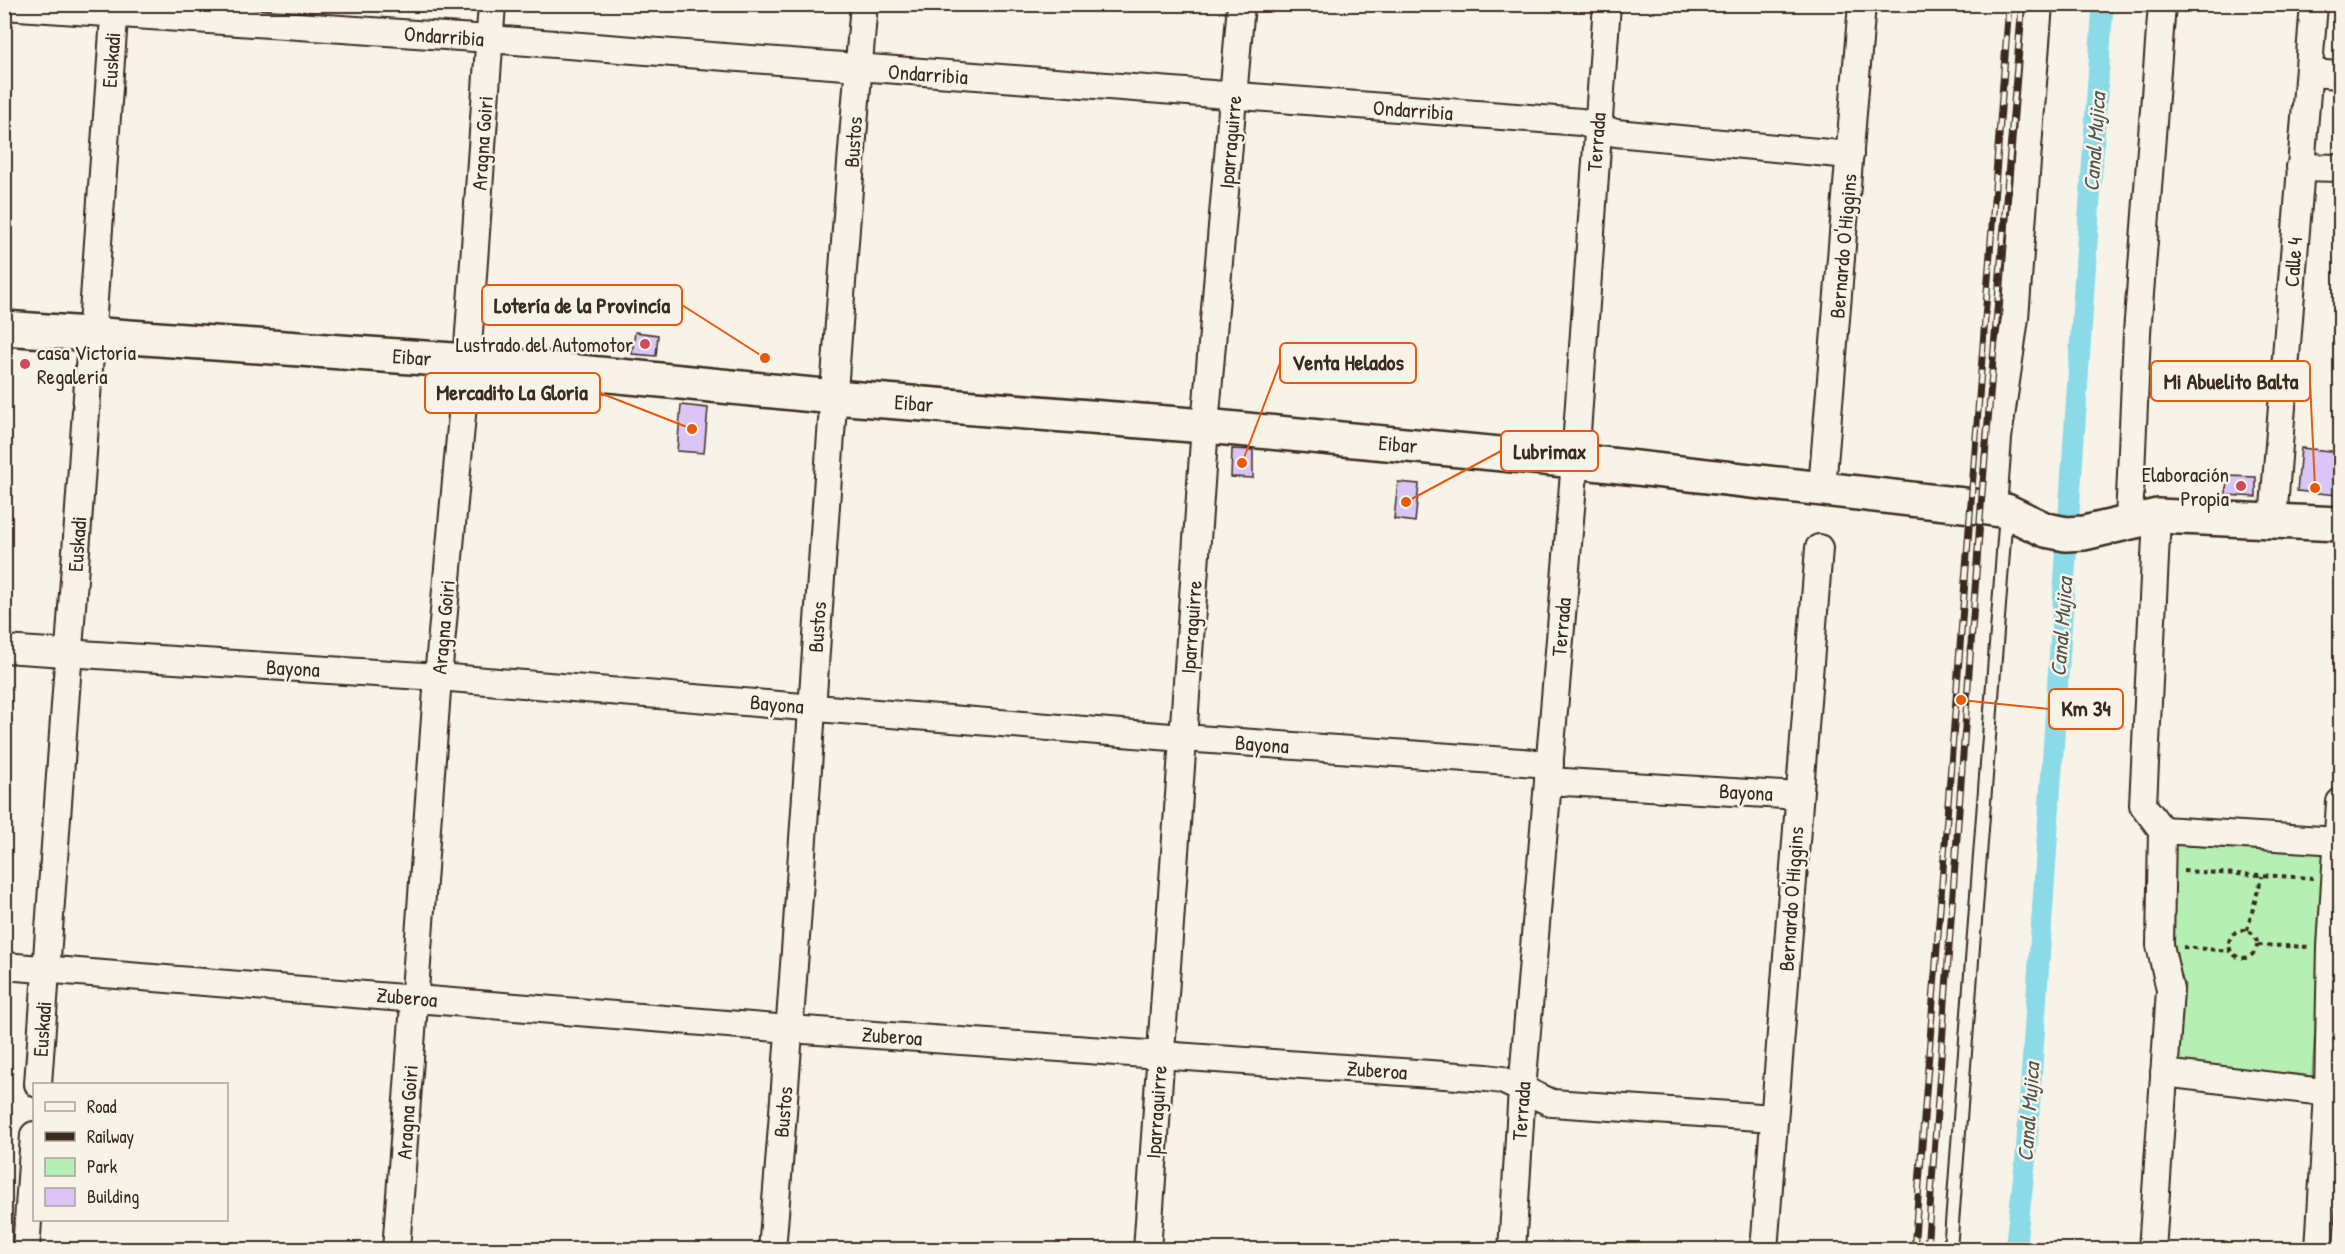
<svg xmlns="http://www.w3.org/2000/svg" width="2345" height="1254" viewBox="0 0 2345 1254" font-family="'Patrick Hand',sans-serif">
<rect width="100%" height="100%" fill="#f7f3e8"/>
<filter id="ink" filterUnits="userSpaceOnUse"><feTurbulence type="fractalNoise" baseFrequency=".0167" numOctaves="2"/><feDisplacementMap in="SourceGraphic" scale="12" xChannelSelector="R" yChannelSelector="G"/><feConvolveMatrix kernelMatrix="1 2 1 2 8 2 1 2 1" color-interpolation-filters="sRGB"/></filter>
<g filter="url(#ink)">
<polygon fill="#b6efb3" stroke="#788c68" stroke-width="1.5" points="2173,845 2325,853 2312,1082 2173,1063 2185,985 2170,951"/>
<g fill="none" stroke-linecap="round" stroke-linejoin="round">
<polyline stroke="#8adae8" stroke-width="21" points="2015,1250 2026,1156 2103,4"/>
</g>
<g fill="#dac5f6" stroke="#3b2a1e" stroke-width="1.5">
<polygon points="635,332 658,335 656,356 632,354"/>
<polygon points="681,405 708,408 704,453 677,451"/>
<polygon points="2301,448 2340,452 2338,495 2297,491"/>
<polygon points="1232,449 1253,450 1253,478 1231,477"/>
<polygon points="2227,476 2256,477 2256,497 2226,495"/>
<polygon points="1398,482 1419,484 1415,522 1394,519"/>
</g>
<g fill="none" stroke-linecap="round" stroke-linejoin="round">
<defs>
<polyline id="lane" points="1950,1250 2006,513"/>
<g id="street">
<polyline points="4,6 489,39 1581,122 1616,133 1850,155"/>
<polyline points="2309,73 2340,75"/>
<polyline points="2300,167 2340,168"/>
<polyline points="1822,488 1862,4"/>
<polyline points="1993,509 1998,438 2015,318 2039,4"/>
<polyline points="2273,520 2314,4"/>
<polyline points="2129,521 2137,333 2162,4"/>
<polyline points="4,649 438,677 1183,738 1550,764"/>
<polyline points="1548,781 1799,796"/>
<polyline points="2162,830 2338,841"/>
<polyline points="4,966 790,1029 1487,1078 1502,1080 1552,1103 1774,1118"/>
<polyline points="2164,1073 2340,1094"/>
<polyline points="38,1084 115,4"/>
<polyline points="26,1250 34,1135"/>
<polyline points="396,1250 438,677 467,361 492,4"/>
<path d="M772,1250C807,835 828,419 864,4"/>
<polyline points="1147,1250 1205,426 1241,4"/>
<polyline points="1512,1250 1522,1090 1575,461 1607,4"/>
<polyline points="1764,1250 1819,548"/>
<polyline points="2152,1250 2170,990 2160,945 2162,830 2143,805 2157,516"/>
<polyline points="2319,1250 2328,1093 2331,947 2340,802"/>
</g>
<polyline id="secondary" points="4,328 467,361 834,397 1205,426 1575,461 1981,507 2006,511 2046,530 2066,534 2084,533 2157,516 2340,524"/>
</defs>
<use href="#lane" stroke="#3b2a1e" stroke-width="16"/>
<use href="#street" stroke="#3b2a1e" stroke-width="30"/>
<use href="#secondary" stroke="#3b2a1e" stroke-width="38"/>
<g stroke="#3b2a1e" stroke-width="4" stroke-dasharray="4.5 4.5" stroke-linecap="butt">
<polyline points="2183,871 2313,878"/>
<circle cx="2243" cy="944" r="14"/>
<polyline points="2247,930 2262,876"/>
<polyline points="2258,945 2311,947"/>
<polyline points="2183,947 2230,951"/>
</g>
<use href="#lane" stroke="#f7f3e8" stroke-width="12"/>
<use href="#street" stroke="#f7f3e8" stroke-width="26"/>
<use href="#secondary" stroke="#f7f3e8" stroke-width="33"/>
<defs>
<g id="rail">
<polyline points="1914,1250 2009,4"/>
<polyline points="1927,1250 1981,507 2022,4"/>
</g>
</defs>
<use href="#rail" stroke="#3b2a1e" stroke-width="7"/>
<use href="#rail" stroke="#f7f3e8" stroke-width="4.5" stroke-dasharray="14" stroke-linecap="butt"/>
</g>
</g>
<g fill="#d1495b" stroke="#f7f3e8" stroke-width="2">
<circle cx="645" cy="344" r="6"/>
<circle cx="25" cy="364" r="6"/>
<circle cx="2241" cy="486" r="6"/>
</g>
<g text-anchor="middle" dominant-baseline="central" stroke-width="5" stroke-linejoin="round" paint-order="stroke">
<g font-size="21" fill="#3b2a1e" stroke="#f7f3e8">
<text transform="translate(444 36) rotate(4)">Ondarribia</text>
<text transform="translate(111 60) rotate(-86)">Euskadi</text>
<text transform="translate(928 74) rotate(4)">Ondarribia</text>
<text transform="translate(1413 110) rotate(4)">Ondarribia</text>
<text transform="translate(853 142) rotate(-86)">Bustos</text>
<text transform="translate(1230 142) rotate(-85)">Iparraguirre</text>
<text transform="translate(1596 142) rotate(-86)">Terrada</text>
<text transform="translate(482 143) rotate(-86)">Aragna Goiri</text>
<text transform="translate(1843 246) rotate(-85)">Bernardo O'Higgins</text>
<text transform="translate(2293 262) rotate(-86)">Calle 4</text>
<text transform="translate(412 357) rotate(4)">Eibar</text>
<text transform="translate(914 403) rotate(4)">Eibar</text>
<text transform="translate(1398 444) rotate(5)">Eibar</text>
<text transform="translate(77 544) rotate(-86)">Euskadi</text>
<text transform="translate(443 627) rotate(-85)">Aragna Goiri</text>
<text transform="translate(817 627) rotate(-86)">Bustos</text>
<text transform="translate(1191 627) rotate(-86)">Iparraguirre</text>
<text transform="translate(1561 627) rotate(-85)">Terrada</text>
<text transform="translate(293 668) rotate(3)">Bayona</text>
<text transform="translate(777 704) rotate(5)">Bayona</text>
<text transform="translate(1262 744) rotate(4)">Bayona</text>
<text transform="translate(1746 792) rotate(3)">Bayona</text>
<text transform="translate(1791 899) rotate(-86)">Bernardo O'Higgins</text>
<text transform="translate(407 997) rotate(5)">Zuberoa</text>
<text transform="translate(42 1029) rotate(-86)">Euskadi</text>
<text transform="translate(892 1036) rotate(4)">Zuberoa</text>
<text transform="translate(1377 1070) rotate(4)">Zuberoa</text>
<text transform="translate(1521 1111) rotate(-86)">Terrada</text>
<text transform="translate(407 1112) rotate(-86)">Aragna Goiri</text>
<text transform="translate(783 1112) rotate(-85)">Bustos</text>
<text transform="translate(1156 1112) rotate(-86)">Iparraguirre</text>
</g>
<g font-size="21" fill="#3b2a1e" stroke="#f7f3e8" text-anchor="end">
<text x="633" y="344">Lustrado del Automotor</text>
<text x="37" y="352" text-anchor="start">casa Victoria<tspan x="37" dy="24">Regaleria</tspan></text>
<text x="2229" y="474">Elaboración<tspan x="2229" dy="24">Propia</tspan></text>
</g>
<g font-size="22" font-style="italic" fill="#4f5650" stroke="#f7f3e8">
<text transform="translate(2094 142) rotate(-86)">Canal Mujica</text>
<text transform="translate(2061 627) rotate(-86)">Canal Mujica</text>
<text transform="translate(2028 1112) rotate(-86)">Canal Mujica</text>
</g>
</g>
<path fill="none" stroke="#e8590c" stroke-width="2" d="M765 358L682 305M1242 463L1280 363M2315 488L2310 381M692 429L600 393M1406 502L1501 451M1961 700L2049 709"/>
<g fill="#e8590c" stroke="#f7f3e8" stroke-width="2">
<circle cx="765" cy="358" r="6"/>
<circle cx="1242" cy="463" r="6"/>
<circle cx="2315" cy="488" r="6"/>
<circle cx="692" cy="429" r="6"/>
<circle cx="1406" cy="502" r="6"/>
<circle cx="1961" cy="700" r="6"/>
</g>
<g fill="#f7f3e8" stroke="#e8590c" stroke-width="2">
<rect x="482" y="285" width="200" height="40" rx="6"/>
<rect x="1280" y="343" width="136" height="40" rx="6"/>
<rect x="2151" y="361" width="159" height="40" rx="6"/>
<rect x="425" y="373" width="175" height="40" rx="6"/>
<rect x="1501" y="431" width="97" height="40" rx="6"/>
<rect x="2049" y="689" width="74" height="40" rx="6"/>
</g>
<g font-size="22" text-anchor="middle" font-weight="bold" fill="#3b2a1e">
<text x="582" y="313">Lotería de la Provincía</text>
<text x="1348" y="370">Venta Helados</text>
<text x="2231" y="389">Mi Abuelito Balta</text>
<text x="512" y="400">Mercadito La Gloria</text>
<text x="1550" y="459">Lubrimax</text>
<text x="2086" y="716">Km 34</text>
</g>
<rect width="2345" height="1254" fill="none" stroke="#f7f3e8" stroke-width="24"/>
<rect x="12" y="12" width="2321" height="1230" fill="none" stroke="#3b2a1e" stroke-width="2" filter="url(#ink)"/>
<rect x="33" y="1083" width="195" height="138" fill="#f7f3e8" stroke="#aca397" stroke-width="1.5"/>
<rect x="45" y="1102" width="30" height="9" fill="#f7f3e8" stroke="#aca397" stroke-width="1.5"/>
<text x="87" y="1113" font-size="18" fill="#3b2a1e">Road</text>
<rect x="45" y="1132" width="30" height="9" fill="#3b2a1e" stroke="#aca397" stroke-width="1.5"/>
<text x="87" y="1143" font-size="18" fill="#3b2a1e">Railway</text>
<rect x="45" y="1158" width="30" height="18" fill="#b6efb3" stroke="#aca397" stroke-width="1.5"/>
<text x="87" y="1173" font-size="18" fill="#3b2a1e">Park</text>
<rect x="45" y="1188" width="30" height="18" fill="#dac5f6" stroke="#aca397" stroke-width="1.5"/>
<text x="87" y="1203" font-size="18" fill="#3b2a1e">Building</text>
</svg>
